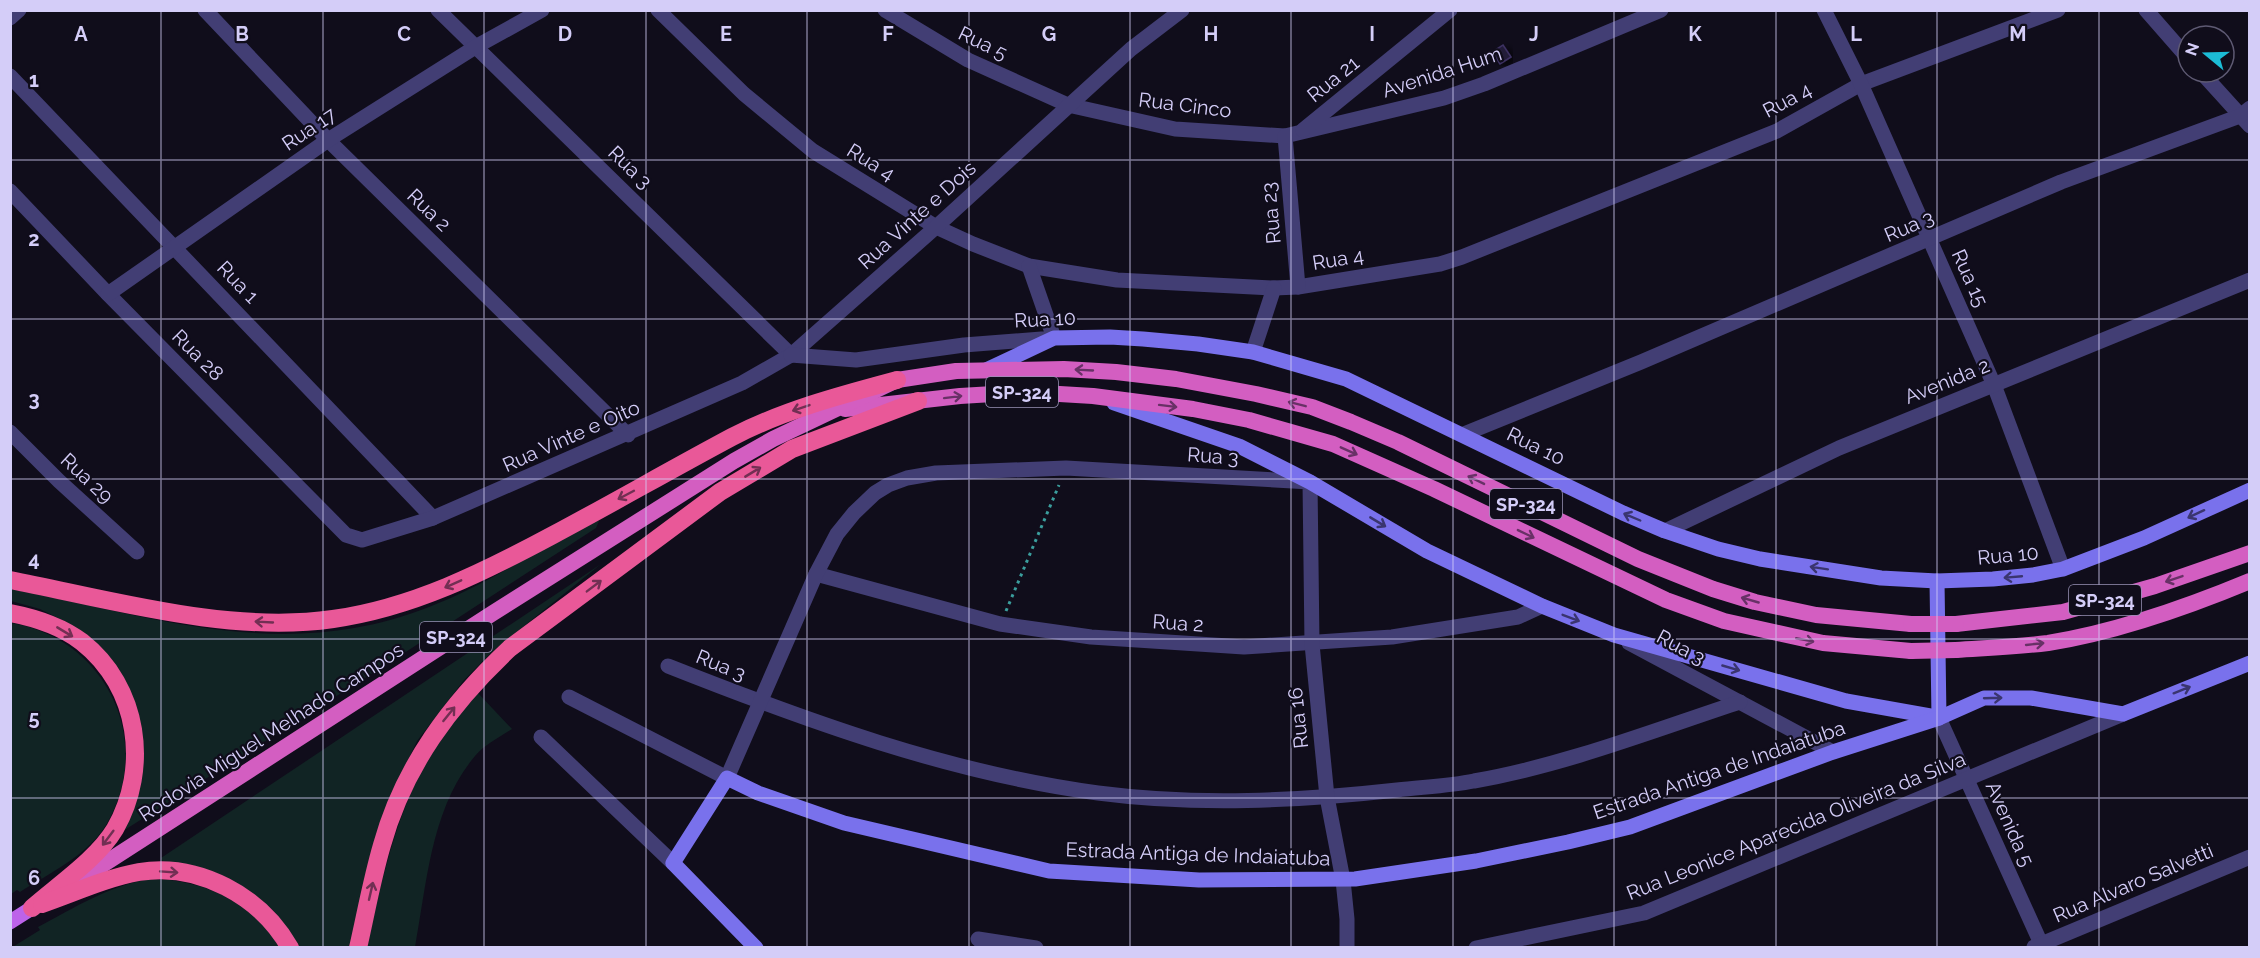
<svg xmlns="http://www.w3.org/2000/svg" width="2260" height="958" viewBox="0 0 2260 958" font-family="Raleway,sans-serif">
<defs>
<filter id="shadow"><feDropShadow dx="5.5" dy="3" stdDeviation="3" flood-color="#0009"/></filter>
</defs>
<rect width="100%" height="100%" fill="#100d1b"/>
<g fill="#112424">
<path d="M599,521L596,528L395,659L123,831L141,731L66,622L40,609L11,601V589C155,617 284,664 429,607C485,585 537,551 589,522Z"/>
<path d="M601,564L492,652L464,680L417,741L387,805L350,947H298C291,937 285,926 278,916C248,881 204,875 163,862L161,858Z"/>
<path d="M11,623C106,638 156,742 106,825C88,855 48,874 20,892L17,890L11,894Z"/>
<path d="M477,692L512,729C500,737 484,745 475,756C431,808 427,883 415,947L367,948C380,887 393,827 421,771C436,743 457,717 477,692Z"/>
<path d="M150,879C201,879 253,901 279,947L11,948L40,930L38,927C76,907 108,886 150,879Z"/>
</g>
<polygon fill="#231c39" stroke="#3d3162" stroke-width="1.5" filter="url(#shadow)" points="1503,45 1511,57 1500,64 1492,52"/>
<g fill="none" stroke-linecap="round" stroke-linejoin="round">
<polyline stroke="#3b9e9d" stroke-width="3" stroke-dasharray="3 4.5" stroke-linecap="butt" points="1006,611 1059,485"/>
<g stroke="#423e74" stroke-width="15">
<polyline points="205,10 328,140 628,435"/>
<polyline points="438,10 791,355"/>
<polyline points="658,10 744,94 813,151 936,227 973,244 1029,266 1117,280 1274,288 1298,287 1440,264 1462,257 1777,131 1861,84 2058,10"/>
<polyline points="885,10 968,60 1068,105 1175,129 1285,136 1444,98 1484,84 1661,10"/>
<polyline points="1824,10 1861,84 1994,385 2063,569"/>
<polyline points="2146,10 2188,58"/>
<polyline points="10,18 19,10"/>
<polyline points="2201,72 2250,126"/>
<polyline points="10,76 433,518"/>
<polyline points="1303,130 1450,10"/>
<polyline points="1285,136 1298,287"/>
<polyline points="10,191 108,294 346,535 362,540 433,518 742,383 791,355 936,227 1131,49 1182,10"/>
<polyline points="108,294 328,140 477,46 542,10"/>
<polyline points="1253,352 1274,288"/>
<polyline points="791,355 856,360 964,345 1054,338 1029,266"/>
<polyline points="10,432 59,481 137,552"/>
<polyline points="1464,434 1641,362 2061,182 2240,116 2250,108"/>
<polyline points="1665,531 1839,448 2250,280"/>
<polyline points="816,574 1000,624 1091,637 1244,647 1392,637 1518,617 1542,606"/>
<polyline points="1629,643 1833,752"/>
<path d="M668,666C807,721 949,773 1098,793C1197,806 1298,801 1397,790C1422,787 1449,786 1474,781C1565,765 1652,731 1740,702"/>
<polyline points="569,697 727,778 816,574 837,534 854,513 875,493 888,485 907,478 936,473 1066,468 1310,482 1312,644 1327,797 1343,880 1347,919 1347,948"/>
<polyline points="1939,718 2043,948"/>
<polyline points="541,737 673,863"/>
<polyline points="978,939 1036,948"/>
<polyline points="2034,947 2250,857"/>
<polyline points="1476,948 1644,913 2123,714"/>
</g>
<g stroke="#7971ec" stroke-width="15">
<polyline points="986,370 1054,338 1110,337 1143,339 1198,344 1253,352 1346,379 1623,513 1665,531 1718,549 1760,559 1881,578 1937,581 1993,579 2033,575 2063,569 2144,538 2250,490"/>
<polyline points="1114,403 1239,446 1310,482 1427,551 1542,606 1614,635 1846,701 1936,717"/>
<polyline points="1937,581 1939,718"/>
<polyline points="756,948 673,863 727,778 758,793 844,823 1049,871 1199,880 1355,879 1476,861 1568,842 1630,827 1833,752 1939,718 1984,698 2031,698 2123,714 2250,663"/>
</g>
<polyline stroke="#bd63ea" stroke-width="15" points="10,922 32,908"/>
<g stroke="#d35ec1" stroke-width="16">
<polyline points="845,409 960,396 1026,392 1093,396 1193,409 1249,420 1333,444 1434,489 1666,600 1724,621 1823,643 1911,651"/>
<polyline points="1956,624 2063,612 2155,586 2250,553"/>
<path d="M1956,650C1986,648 2017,647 2048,643C2117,632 2185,608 2250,581"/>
<polyline points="62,891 493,613 734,461 773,439 897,380 956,371 1064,369 1116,372 1176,379 1256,394 1312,407 1351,422 1398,442 1638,559 1713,589 1755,602 1816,615 1911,624"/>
</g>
<g stroke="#e95898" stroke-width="18">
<path d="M10,580C112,600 230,634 333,619C412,608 484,572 553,535C613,503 672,469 732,437C784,410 841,395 897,380"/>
<path d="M10,613C36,618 61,626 82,642C139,687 150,768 115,829C97,859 58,885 32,908"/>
<path d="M42,904C74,893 106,878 139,872C198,862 261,896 290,948"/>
<path d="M358,948C366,913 372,879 382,845C404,766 451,703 510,648L720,492L792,449L918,401"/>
</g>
<g stroke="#d35ec1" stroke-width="16">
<polyline points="1911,624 1956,624"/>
<polyline points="1911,651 1956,650"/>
</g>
</g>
<defs><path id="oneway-shaft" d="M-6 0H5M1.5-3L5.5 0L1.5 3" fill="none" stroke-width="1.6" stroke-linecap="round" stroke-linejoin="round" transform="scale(1.5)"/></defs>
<g stroke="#683166">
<use href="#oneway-shaft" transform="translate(1084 370) rotate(-177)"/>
<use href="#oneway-shaft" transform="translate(953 397) rotate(-7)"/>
<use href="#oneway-shaft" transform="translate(1297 404) rotate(-166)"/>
<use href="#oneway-shaft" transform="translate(1168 406) rotate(7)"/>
<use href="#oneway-shaft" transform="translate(1349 451) rotate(24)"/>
<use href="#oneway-shaft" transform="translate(1476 480) rotate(-154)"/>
<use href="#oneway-shaft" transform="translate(1526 534) rotate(26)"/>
<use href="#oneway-shaft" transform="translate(2174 579) rotate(161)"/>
<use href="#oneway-shaft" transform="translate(1750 600) rotate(-164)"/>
<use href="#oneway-shaft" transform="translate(1805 640) rotate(11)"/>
<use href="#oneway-shaft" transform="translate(2035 644) rotate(-6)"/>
</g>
<g stroke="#722f53">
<use href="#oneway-shaft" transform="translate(801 408) rotate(161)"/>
<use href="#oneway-shaft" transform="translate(753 472) rotate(-31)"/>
<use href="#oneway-shaft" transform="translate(626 495) rotate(152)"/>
<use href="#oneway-shaft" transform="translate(453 584) rotate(156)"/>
<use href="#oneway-shaft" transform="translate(594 586) rotate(-37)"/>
<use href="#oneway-shaft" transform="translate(264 622) rotate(-177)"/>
<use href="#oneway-shaft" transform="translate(65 632) rotate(31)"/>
<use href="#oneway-shaft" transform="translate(449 714) rotate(-51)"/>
<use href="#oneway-shaft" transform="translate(108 838) rotate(127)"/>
<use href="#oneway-shaft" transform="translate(169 872) rotate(4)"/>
<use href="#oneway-shaft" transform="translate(371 891) rotate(-77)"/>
</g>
<g stroke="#3a356f">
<use href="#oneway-shaft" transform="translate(2196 514) rotate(155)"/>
<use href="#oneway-shaft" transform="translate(1632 517) rotate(-157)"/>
<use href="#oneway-shaft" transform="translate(1378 522) rotate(31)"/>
<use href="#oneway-shaft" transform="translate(1819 568) rotate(-171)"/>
<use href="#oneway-shaft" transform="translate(2013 577) rotate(175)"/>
<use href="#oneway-shaft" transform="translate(1571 618) rotate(21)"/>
<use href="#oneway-shaft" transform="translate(1731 668) rotate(16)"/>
<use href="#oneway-shaft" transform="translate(2182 690) rotate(-22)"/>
<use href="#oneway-shaft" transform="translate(1993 698) rotate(-2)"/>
</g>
<path fill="none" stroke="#d4cdf8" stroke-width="1.5" stroke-opacity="0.55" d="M161,10V948M323,10V948M484,10V948M646,10V948M807,10V948M969,10V948M1130,10V948M1291,10V948M1453,10V948M1614,10V948M1776,10V948M1937,10V948M2099,10V948M10,160H2250M10,319H2250M10,479H2250M10,639H2250M10,798H2250"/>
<g text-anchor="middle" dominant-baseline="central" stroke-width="4.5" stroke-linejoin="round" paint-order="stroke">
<g fill="#100d1b" stroke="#9993b6" stroke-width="1.5">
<rect x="986" y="377" width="72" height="30" rx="4.5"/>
<rect x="1490" y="489" width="72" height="30" rx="4.5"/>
<rect x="2069" y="585" width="72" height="30" rx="4.5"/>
<rect x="420" y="622" width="72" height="30" rx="4.5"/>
</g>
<g font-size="18" font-weight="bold" fill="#d4cdf8">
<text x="1022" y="392">SP-324</text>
<text x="1526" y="504">SP-324</text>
<text x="2105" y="600">SP-324</text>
<text x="456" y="637">SP-324</text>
</g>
<g font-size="20" fill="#d4cdf8" stroke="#100d1b">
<text transform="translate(983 43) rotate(26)">Rua 5</text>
<text transform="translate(1442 72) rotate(-18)">Avenida Hum</text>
<text transform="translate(1333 79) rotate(-39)">Rua 21</text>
<text transform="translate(1787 100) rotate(-28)">Rua 4</text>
<text transform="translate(1185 105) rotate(7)">Rua Cinco</text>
<text transform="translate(309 129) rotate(-34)">Rua 17</text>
<text transform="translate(871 162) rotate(32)">Rua 4</text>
<text transform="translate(630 167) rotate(44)">Rua 3</text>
<text transform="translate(429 210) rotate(44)">Rua 2</text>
<text transform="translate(1271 213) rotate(-95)">Rua 23</text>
<text transform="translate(917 215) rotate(-42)">Rua Vinte e Dois</text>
<text transform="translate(1909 226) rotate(-23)">Rua 3</text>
<text transform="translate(1338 259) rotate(-9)">Rua 4</text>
<text transform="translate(1970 278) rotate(66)">Rua 15</text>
<text transform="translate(238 282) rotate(46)">Rua 1</text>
<text transform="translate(1045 319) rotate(-3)">Rua 10</text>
<text transform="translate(198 355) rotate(45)">Rua 28</text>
<text transform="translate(1947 381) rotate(-22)">Avenida 2</text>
<text transform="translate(571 436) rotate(-24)">Rua Vinte e Oito</text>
<text transform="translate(1536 446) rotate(26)">Rua 10</text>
<text transform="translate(1213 456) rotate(4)">Rua 3</text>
<text transform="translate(87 478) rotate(43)">Rua 29</text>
<text transform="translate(2008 555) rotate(-5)">Rua 10</text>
<text transform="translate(1178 623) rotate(4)">Rua 2</text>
<text transform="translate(1681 647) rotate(28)">Rua 3</text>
<text transform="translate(721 665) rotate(22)">Rua 3</text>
<text transform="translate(1298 718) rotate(-96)">Rua 16</text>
<text transform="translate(271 732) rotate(-33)">Rodovia Miguel Melhado Campos</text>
<text transform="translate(1719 770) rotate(-19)">Estrada Antiga de Indaiatuba</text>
<text transform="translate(2010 824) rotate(66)">Avenida 5</text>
<text transform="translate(1796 826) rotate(-22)">Rua Leonice Aparecida Oliveira da Silva</text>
<text transform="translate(1198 854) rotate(2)">Estrada Antiga de Indaiatuba</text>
<text transform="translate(2133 883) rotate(-23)">Rua Alvaro Salvetti</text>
</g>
</g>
<g font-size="20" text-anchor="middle" font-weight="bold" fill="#d4cdf8" stroke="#100d1b" stroke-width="4.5" stroke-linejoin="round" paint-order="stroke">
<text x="81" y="41">A</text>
<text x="242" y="41">B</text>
<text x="404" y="41">C</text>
<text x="565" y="41">D</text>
<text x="726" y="41">E</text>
<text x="888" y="41">F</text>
<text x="1049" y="41">G</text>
<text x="1211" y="41">H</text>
<text x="1372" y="41">I</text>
<text x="1534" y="41">J</text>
<text x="1695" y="41">K</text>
<text x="1856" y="41">L</text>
<text x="2018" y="41">M</text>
<text x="34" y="87">1</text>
<text x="34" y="246">2</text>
<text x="34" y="406">3</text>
<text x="34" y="566">4</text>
<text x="34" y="725">5</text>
<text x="34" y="885">6</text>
</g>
<rect width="2260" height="958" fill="none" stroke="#d4cdf8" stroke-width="24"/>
<g transform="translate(2206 54) rotate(289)"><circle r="28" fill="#100d1b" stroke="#5e5a73" stroke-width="1.5"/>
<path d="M0-4.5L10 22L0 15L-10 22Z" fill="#1cbcd6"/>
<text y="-9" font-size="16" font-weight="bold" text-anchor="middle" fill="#d4cdf8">N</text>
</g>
</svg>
